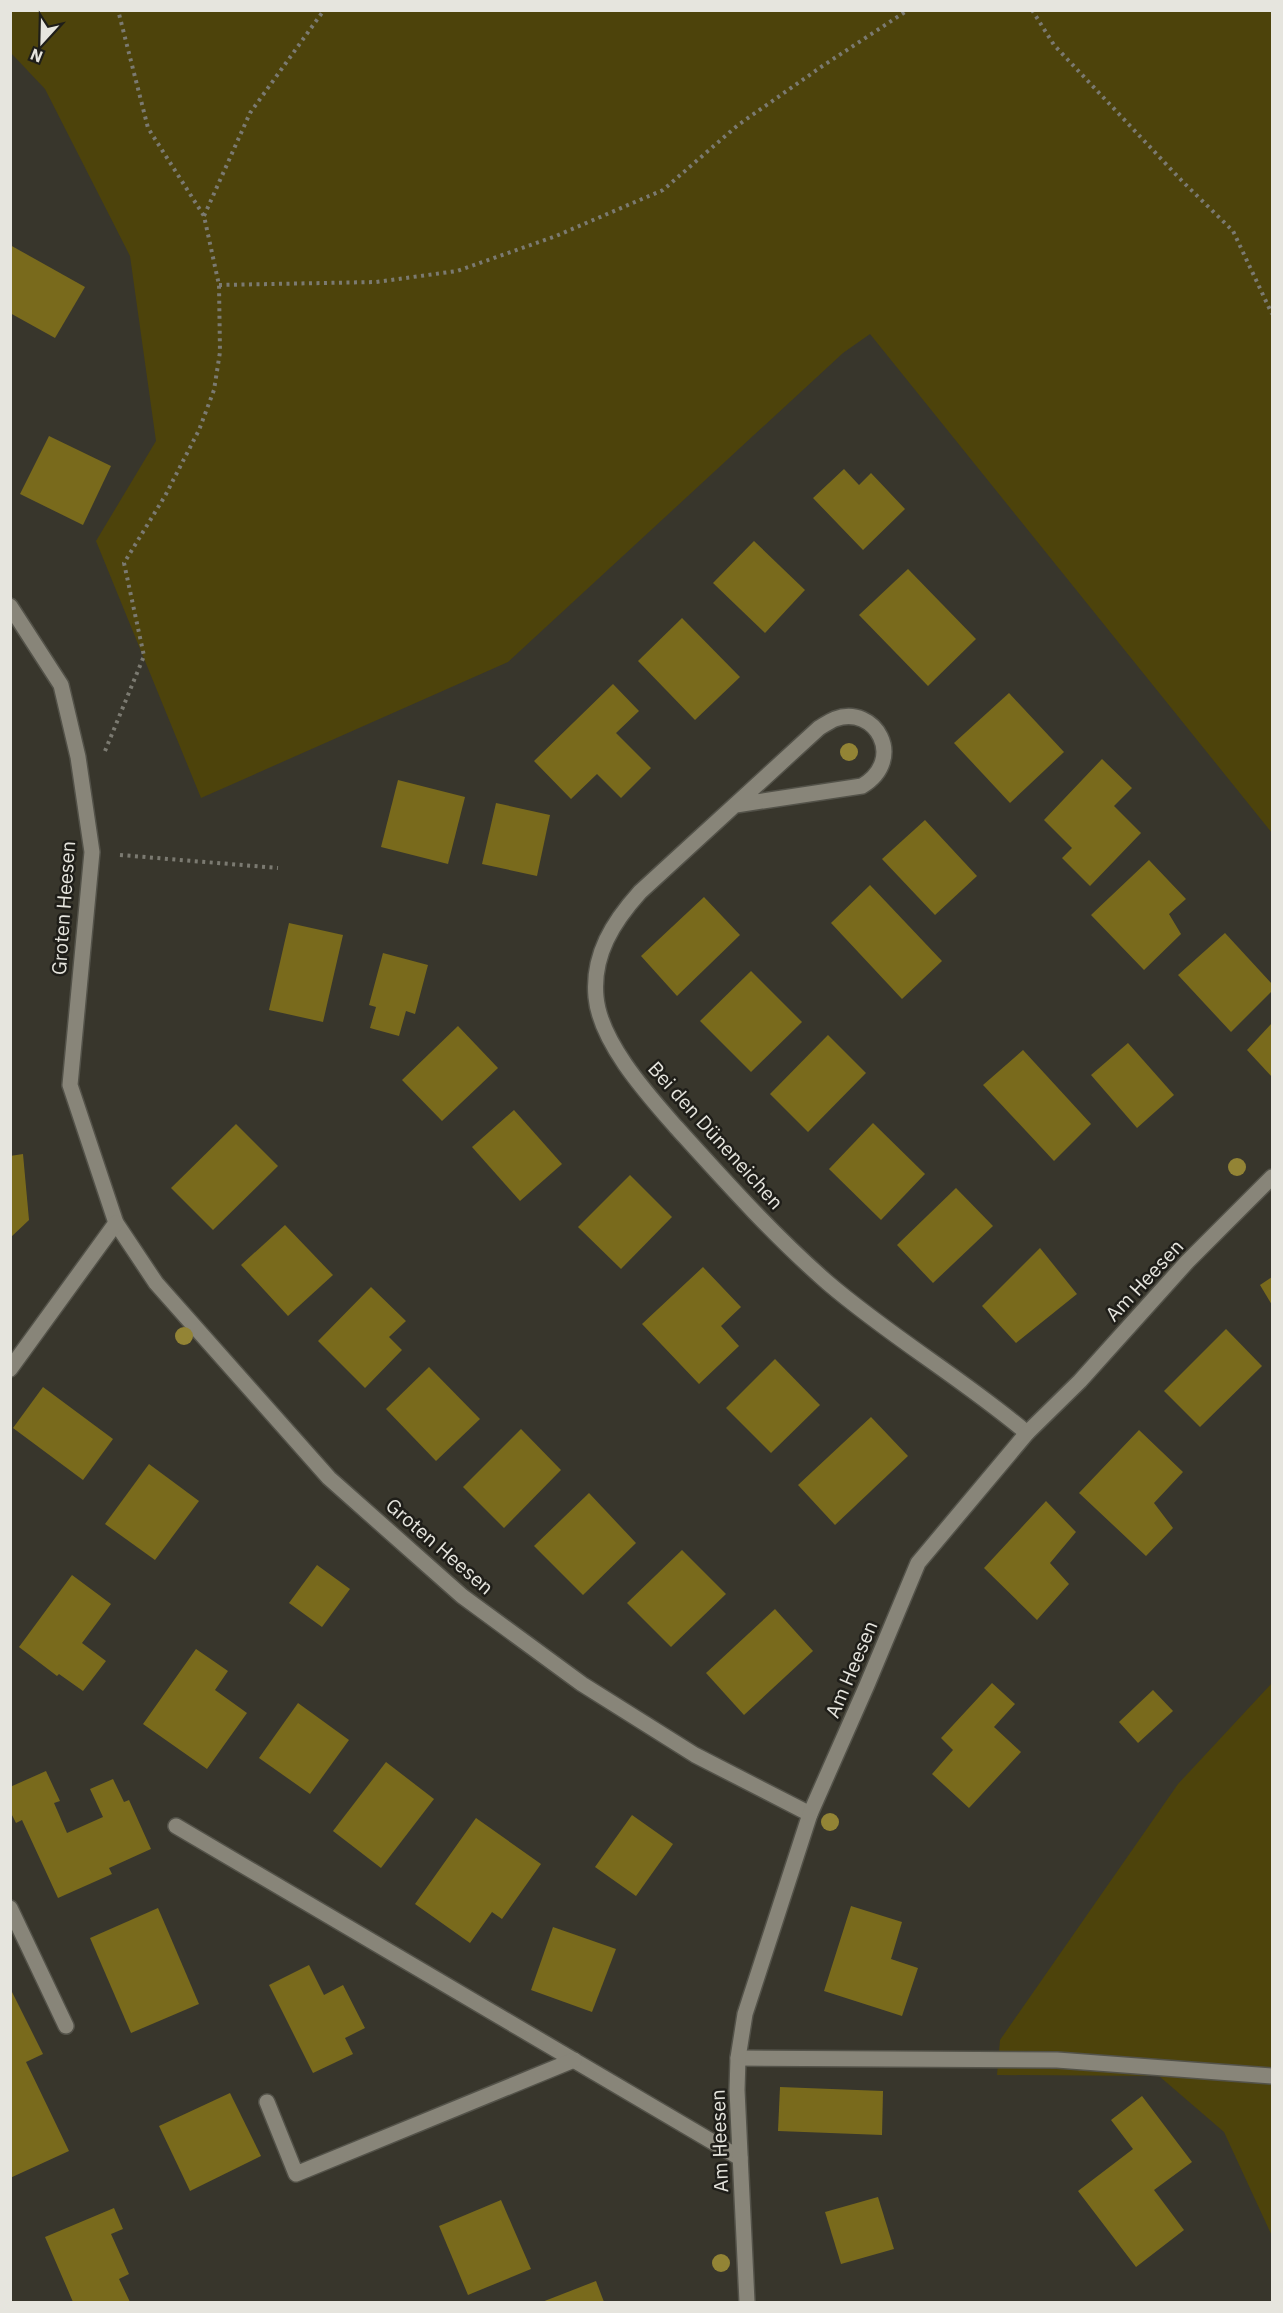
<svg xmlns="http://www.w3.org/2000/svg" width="1283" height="2313" viewBox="0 0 1283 2313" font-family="'IBM Plex Sans',sans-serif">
<rect width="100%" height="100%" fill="#38362c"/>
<g fill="#4d430b">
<polygon points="11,10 1272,11 1272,833 870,334 843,353 508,662 201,798 96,541 156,441 130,256 45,89 11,53"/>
<polygon points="1272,1683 1272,2236 1224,2132 1159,2076 997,2075 1000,2040 1178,1784"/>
</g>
<g fill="#796a1c">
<polygon points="10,245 85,287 55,338 10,313"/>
<polygon points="49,436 111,466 83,525 20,494"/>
<polygon points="844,469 859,485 871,473 905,509 863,550 813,498"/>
<polygon points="754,541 805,590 765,633 713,583"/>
<polygon points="908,569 976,639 928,686 859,615"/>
<polygon points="682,618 740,677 695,720 638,661"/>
<polygon points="613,684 639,711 616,733 651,768 621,798 597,774 571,799 534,761"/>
<polygon points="1009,693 1064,752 1010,803 954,743"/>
<polygon points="1102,759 1132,788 1114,806 1141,833 1090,886 1062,858 1072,848 1044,820"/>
<polygon points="398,780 465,797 448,864 381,847"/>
<polygon points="496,803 550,815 537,876 482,864"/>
<polygon points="925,820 977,876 935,915 882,859"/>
<polygon points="1149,860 1186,899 1169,914 1181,934 1144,970 1091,915"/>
<polygon points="870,885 942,961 902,999 831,923"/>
<polygon points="704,897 740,935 677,996 641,956"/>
<polygon points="289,923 343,935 323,1022 269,1010"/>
<polygon points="1225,933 1272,984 1272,991 1231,1032 1178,975"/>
<polygon points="383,953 428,965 415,1014 406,1011 399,1036 370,1028 376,1007 369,1005"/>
<polygon points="751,971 802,1022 751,1072 700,1021"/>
<polygon points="1272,1023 1272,1077 1247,1050"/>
<polygon points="458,1026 498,1068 442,1121 402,1080"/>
<polygon points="828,1035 866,1073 808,1132 770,1094"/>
<polygon points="1128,1043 1174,1095 1137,1128 1091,1075"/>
<polygon points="1023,1050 1091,1124 1054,1161 983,1085"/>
<polygon points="514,1110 562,1164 520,1201 472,1147"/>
<polygon points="873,1123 925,1174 881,1220 829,1169"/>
<polygon points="236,1124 278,1166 213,1230 171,1188"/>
<polygon points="23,1154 29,1220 10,1238 10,1156"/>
<polygon points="630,1175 672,1217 621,1269 578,1227"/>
<polygon points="956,1188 993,1226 933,1283 897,1245"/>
<polygon points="285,1225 333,1275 288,1316 241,1265"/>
<polygon points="1040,1248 1077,1294 1016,1343 982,1306"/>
<polygon points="703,1267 741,1307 721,1326 739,1346 699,1384 642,1324"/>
<polygon points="1272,1277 1272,1305 1260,1285"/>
<polygon points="371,1287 406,1321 389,1337 402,1350 365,1388 318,1341"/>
<polygon points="1226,1329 1262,1366 1200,1427 1164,1391"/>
<polygon points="775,1359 820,1405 771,1453 726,1408"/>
<polygon points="429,1367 480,1419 436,1461 386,1409"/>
<polygon points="43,1387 113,1439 83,1480 13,1428"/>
<polygon points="871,1417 908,1456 835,1525 798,1485"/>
<polygon points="521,1429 561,1470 504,1528 463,1487"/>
<polygon points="1139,1430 1183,1472 1154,1503 1173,1528 1146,1556 1079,1493"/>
<polygon points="149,1464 199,1501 155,1560 105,1524"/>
<polygon points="589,1493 636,1543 583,1595 534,1546"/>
<polygon points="1046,1501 1076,1532 1050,1563 1069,1584 1037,1620 984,1568"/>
<polygon points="682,1550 726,1594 671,1647 627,1603"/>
<polygon points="317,1565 350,1589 322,1627 289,1603"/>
<polygon points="72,1575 111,1604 82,1643 106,1661 83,1691 59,1674 57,1676 19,1647"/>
<polygon points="775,1609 813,1651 744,1715 706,1673"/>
<polygon points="196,1649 228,1671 215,1690 247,1713 207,1769 143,1724"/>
<polygon points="992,1683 1015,1704 994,1727 1021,1752 969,1808 932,1774 953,1750 941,1738"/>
<polygon points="1153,1690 1173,1711 1138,1743 1119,1722"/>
<polygon points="298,1703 349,1740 310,1794 259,1758"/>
<polygon points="386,1762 434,1799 381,1868 333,1831"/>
<polygon points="46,1771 60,1801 54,1803 67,1833 103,1817 90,1789 113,1779 124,1802 129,1800 151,1849 109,1868 112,1874 58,1898 22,1820 16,1823 10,1811 10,1787"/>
<polygon points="632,1815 673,1844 636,1896 595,1867"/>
<polygon points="476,1818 541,1864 502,1919 492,1912 470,1943 415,1904"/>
<polygon points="851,1906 902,1922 891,1959 918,1968 902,2016 824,1991"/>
<polygon points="158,1908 199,2004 131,2033 90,1938"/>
<polygon points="553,1927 616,1949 592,2012 531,1990"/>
<polygon points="309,1965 324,1995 343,1985 365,2028 345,2038 353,2054 313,2073 269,1985"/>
<polygon points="10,1988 43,2054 26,2062 69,2151 10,2178"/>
<polygon points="780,2087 883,2091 882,2135 778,2131"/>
<polygon points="230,2093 261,2156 190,2191 159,2126"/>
<polygon points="1142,2096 1192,2162 1154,2190 1184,2230 1136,2267 1078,2191 1133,2149 1111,2120"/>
<polygon points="878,2197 894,2249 841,2264 825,2212"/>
<polygon points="501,2200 531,2269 468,2295 439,2226"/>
<polygon points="114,2208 123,2229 111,2234 129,2274 119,2279 130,2302 73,2302 45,2237"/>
<polygon points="596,2281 604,2302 542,2302"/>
</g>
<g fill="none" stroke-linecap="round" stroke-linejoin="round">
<defs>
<g id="lane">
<polyline points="176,1826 740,2158"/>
<polyline points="10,1908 66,2026"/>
<polyline points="738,2058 1057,2060 1272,2076"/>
<polyline points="267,2102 296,2174 574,2060"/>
</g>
<g id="street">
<polyline points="10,606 61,685 78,757 92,852 70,1085 116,1223 156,1283 329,1478 462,1596 582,1684 695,1755 810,1814"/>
<path d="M736,805L862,786C907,759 875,704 835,719C830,721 824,725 819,728L640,892C613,922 592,955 596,997C600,1042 647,1094 676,1127C724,1180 773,1235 828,1283C891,1337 963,1379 1027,1433"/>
<polyline points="10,1369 116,1223"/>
<polyline points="747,2302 737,2090 738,2058 745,2014 810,1814 867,1685 918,1563 1027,1433 1080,1381 1187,1262 1272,1177"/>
</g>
</defs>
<use href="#lane" stroke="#535249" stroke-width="18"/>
<use href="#street" stroke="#535249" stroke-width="18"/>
<g stroke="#7b7a71" stroke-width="4" stroke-dasharray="3 4.5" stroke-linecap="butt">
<polyline points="1032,10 1054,45 1182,181 1233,231 1272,314"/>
<polyline points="204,216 250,113 324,10"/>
<polyline points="219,285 376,282 457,271 556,236 663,190 738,125 821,67 908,10"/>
<polyline points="105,751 144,656 124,563 165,496 199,430 214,390 220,352 219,285 204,216 148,128 118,10"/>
<polyline points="120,855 278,868"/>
</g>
<use href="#lane" stroke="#888579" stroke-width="15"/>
<use href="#street" stroke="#888579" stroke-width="15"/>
</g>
<g fill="#938435">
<circle cx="849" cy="752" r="9"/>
<circle cx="1237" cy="1167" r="9"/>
<circle cx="184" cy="1336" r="9"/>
<circle cx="830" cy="1822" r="9"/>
<circle cx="721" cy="2263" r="9"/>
</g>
<g text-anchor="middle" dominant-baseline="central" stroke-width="5" stroke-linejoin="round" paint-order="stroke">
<g font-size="20" fill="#e6e5de" stroke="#1f1e19">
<text transform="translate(63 908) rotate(-86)">Groten Heesen</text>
<text transform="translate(716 1135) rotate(48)">Bei den Düneneichen</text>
<text transform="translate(1144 1280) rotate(-47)">Am Heesen</text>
<text transform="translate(440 1546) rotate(41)">Groten Heesen</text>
<text transform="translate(851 1669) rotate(-67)">Am Heesen</text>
<text transform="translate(719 2141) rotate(-92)">Am Heesen</text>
</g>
</g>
<rect width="1283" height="2313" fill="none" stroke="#e6e5de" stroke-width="24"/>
<g transform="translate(42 42) rotate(202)" stroke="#1f1e19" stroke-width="4.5" paint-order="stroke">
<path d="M0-4.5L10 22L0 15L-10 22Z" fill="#e6e5de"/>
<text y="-9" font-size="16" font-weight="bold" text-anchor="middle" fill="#e6e5de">N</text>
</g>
</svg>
